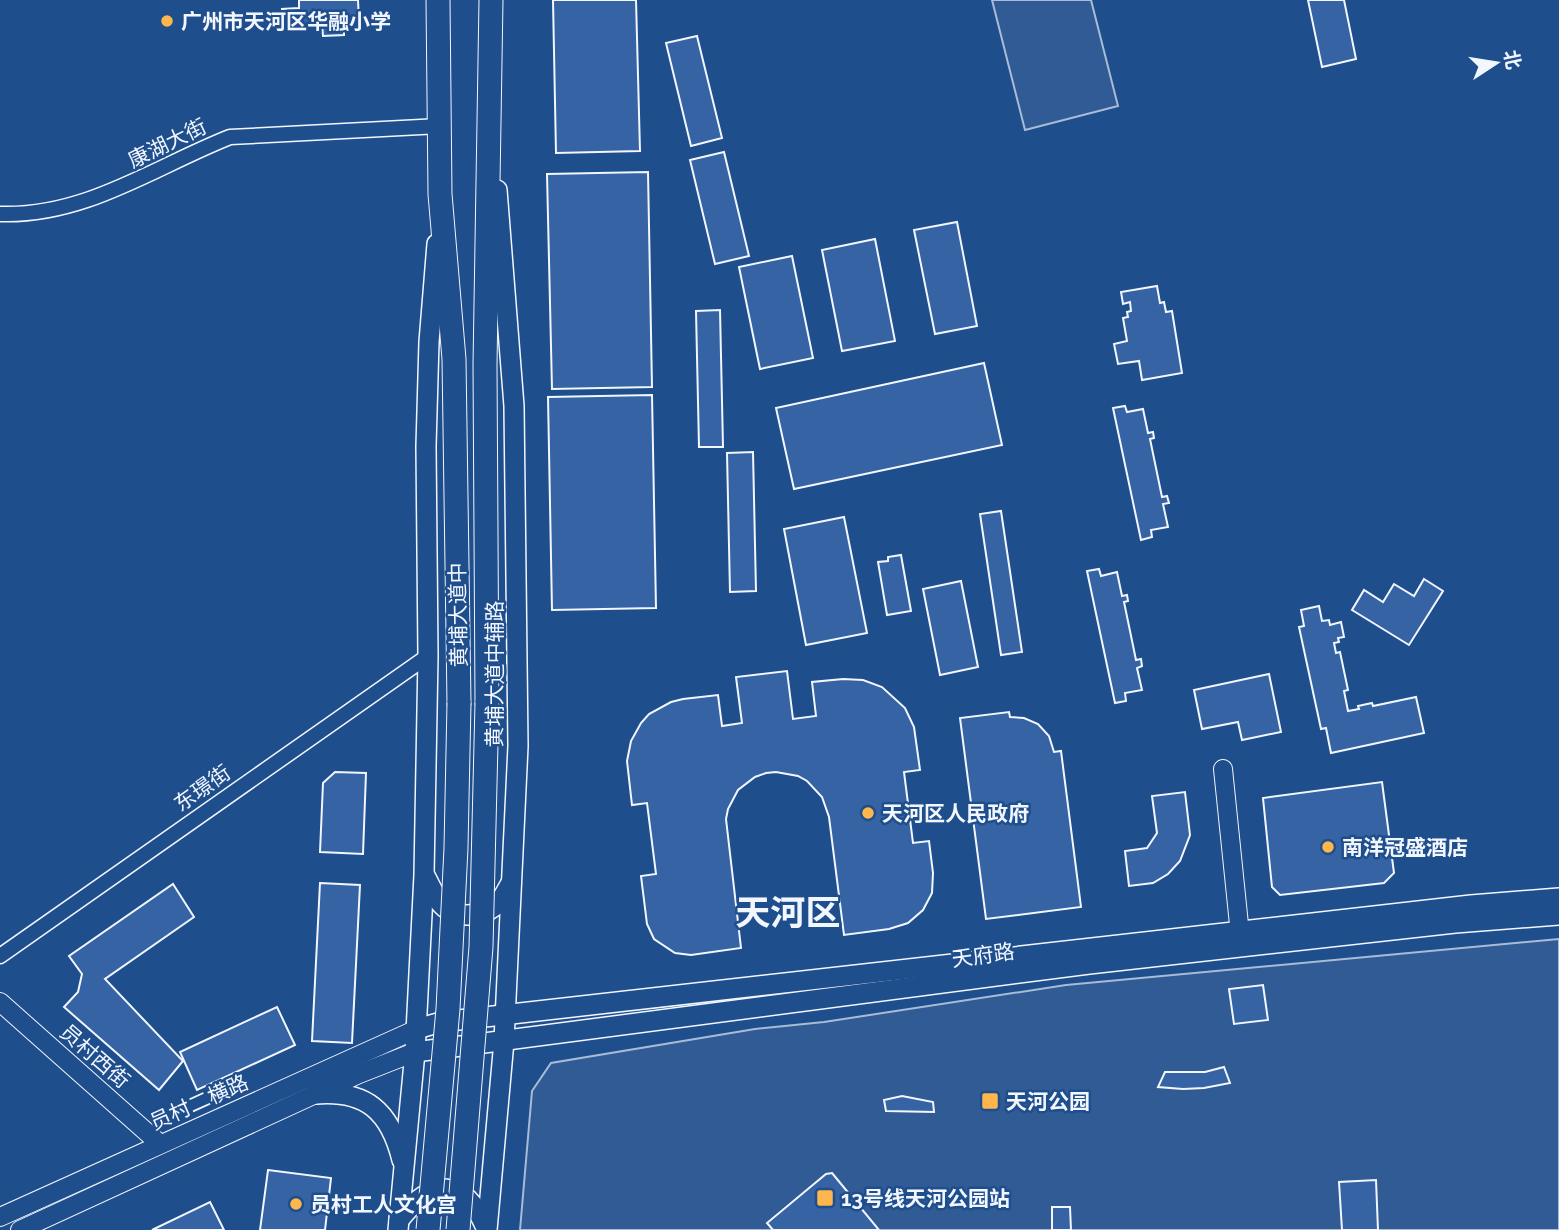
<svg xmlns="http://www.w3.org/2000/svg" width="1559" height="1230" viewBox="0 0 1559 1230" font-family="Raleway,'Noto Sans SC',sans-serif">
<rect width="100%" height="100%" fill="#1f4e8c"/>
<g fill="#305b95" stroke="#a8bbd7" stroke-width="2">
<polygon points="992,0 1091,0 1118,106 1025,130"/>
<polygon points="1559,939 1559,1230 520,1230 532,1091 551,1063 755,1029 824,1022 1066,985"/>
</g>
<g fill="#3563a3" stroke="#f2f6ff" stroke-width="2">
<polygon points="299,0 358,0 359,22 344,23 344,35 323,36 322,24 283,24 282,9 299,8"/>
<polygon points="553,0 636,0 640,151 556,153"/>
<polygon points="1308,0 1344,0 1356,59 1322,67"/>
<polygon points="697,36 722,138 691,146 666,43"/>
<polygon points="724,152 749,256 715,264 690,160"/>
<polygon points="648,172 652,387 552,389 547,174"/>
<polygon points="957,222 977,326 935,334 914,230"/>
<polygon points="875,239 895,341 842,351 822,250"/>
<polygon points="792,256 813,358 760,369 739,267"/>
<polygon points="1157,286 1160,303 1164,302 1166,312 1172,311 1182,373 1142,380 1139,361 1118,364 1114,344 1127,341 1123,318 1128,317 1127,312 1131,311 1130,302 1123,304 1121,292"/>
<polygon points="720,310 723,447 699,447 696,311"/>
<polygon points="984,363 1002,445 794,489 776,408"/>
<polygon points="652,395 656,608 552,610 548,397"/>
<polygon points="1125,406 1127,412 1143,409 1148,433 1153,432 1154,438 1150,439 1162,497 1167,496 1169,503 1163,504 1168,527 1151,530 1152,537 1141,540 1113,408"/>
<polygon points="753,452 756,591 730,592 727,453"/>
<polygon points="1001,511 1022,652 1001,655 980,514"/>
<polygon points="844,517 867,633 806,645 784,529"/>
<polygon points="901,555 911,611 887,615 878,562 888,561 888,557"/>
<polygon points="1099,569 1101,576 1117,572 1122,596 1127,595 1128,601 1124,602 1136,660 1141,659 1142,666 1137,668 1142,690 1125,693 1126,701 1115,703 1087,571"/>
<polygon points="1424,579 1443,591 1409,645 1352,610 1364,590 1383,602 1394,584 1414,596"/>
<polygon points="961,581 978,667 940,675 923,589"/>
<polygon points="1319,606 1322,621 1329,620 1330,625 1341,622 1344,637 1338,638 1339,642 1334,643 1336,653 1340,652 1348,690 1344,691 1348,711 1359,709 1358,706 1372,703 1373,706 1416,697 1424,733 1331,753 1326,728 1321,729 1299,627 1304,626 1301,610"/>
<polygon points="787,671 793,719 816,716 812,682 843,679 863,680 882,687 905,708 914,727 920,770 904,772 913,843 929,841 933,873 932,893 923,910 908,923 889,929 844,935 829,817 822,797 807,781 798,776 776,772 766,773 755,777 738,790 728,809 726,819 741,948 691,955 675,953 654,939 647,924 641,876 656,874 647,803 632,805 627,761 631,741 641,723 649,714 671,702 683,699 718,695 722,726 742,723 736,677"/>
<polygon points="1269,674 1281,732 1242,740 1238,722 1202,729 1194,690"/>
<polygon points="1009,712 1010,717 1024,718 1038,724 1049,736 1054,752 1061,751 1081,907 986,919 960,718"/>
<polygon points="335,772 366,773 363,854 320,852 323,783"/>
<polygon points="1382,782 1394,873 1384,883 1280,895 1272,887 1263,798"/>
<polygon points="1185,792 1190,835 1180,861 1168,874 1153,883 1129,886 1125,851 1147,848 1157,833 1152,796"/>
<polygon points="320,883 360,885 352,1043 312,1041"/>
<polygon points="173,884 194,917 105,979 183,1061 159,1090 64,1007 78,992 82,974 69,956"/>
<polygon points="1263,985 1268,1020 1234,1024 1229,989"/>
<polygon points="277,1007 295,1045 197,1090 180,1052"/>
<polygon points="1224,1067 1230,1083 1204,1088 1183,1089 1158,1087 1165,1072 1205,1072"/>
<polygon points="902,1096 933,1102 934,1112 886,1111 884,1100"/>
<polygon points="268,1170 331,1178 325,1230 260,1230"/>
<polygon points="832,1173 879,1230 773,1230 767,1223 826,1174"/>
<polygon points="1376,1180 1378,1230 1342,1230 1339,1182"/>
<polygon points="210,1202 224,1230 152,1230"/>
<polygon points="1052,1207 1070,1207 1071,1230 1052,1230"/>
</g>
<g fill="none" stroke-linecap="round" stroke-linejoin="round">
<defs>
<g id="minor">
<path d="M0,214C85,217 154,167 230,137L440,126"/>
<polyline points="0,956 428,656"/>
</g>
<g id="tertiary">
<polyline points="1223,769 1241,944"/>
<polyline points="0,1002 160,1144"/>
<polyline points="0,1217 417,1029"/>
<polyline points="20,1230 359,1074 415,1052"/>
</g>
<g id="secondary">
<path d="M425,876C431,886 436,902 447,909C461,919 487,916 499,902C504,897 507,889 511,883"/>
<polyline points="417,1029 441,1022 1471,905 1559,898"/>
<polyline points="415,1052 1089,964 1455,923 1559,915"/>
<path d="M316,1094C366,1090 390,1111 402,1160"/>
<path d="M399,1220C432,1178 464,1177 486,1228"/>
<polyline points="398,1230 415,1052 424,875 428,656 426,446 429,342 437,244"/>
<polyline points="487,1230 504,1041 518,746 514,406 497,190"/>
</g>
<g id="primary">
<polyline points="438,0 440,194 454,359 459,703"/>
<polyline points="487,703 485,365 491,0"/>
</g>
</defs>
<use href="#minor" stroke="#f2f6ff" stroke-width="17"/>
<use href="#tertiary" stroke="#f2f6ff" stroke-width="20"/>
<use href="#secondary" stroke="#f2f6ff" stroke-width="22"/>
<use href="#primary" stroke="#f2f6ff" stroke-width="25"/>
<use href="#minor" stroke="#1f4e8c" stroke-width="14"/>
<use href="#tertiary" stroke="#1f4e8c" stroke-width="18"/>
<use href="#secondary" stroke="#1f4e8c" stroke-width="19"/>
<use href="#primary" stroke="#1f4e8c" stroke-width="23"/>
<defs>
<g id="primary-bridge">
<polyline points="428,1230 448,1009 456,848 459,703"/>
<polyline points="458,1230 481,947 487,703"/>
</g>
</defs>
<use href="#primary-bridge" stroke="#f2f6ff" stroke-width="25" stroke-linecap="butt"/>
<use href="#primary-bridge" stroke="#1f4e8c" stroke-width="23"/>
</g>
<g fill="#ffb74d" stroke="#1f4e8c" stroke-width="2.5">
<circle cx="167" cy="21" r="7"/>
<circle cx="868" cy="813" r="7"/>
<circle cx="1328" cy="847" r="7"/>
<rect x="981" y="1092" width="18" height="18" rx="3.5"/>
<rect x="816" y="1189" width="18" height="18" rx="3.5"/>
<circle cx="296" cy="1204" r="7"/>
</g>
<g text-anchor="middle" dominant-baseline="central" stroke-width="5" stroke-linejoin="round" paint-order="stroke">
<g font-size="21" font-weight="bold" fill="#f2f6ff" stroke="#1f4e8c" text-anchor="start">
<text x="181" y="21">广州市天河区华融小学</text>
<text x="882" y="813">天河区人民政府</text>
<text x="1342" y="847">南洋冠盛酒店</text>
<text x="1006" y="1101">天河公园</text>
<text x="841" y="1198">13号线天河公园站</text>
<text x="310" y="1204">员村工人文化宫</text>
</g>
<g font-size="21" fill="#f2f6ff" stroke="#1f4e8c">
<text transform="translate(167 143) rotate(-26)">康湖大街</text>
<text transform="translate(458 615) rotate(-91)">黄埔大道中</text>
<text transform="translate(494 674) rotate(-90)">黄埔大道中辅路</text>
<text transform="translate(202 788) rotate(-35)">东璟街</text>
<text transform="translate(983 955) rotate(-8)">天府路</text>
<text transform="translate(95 1056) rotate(41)">员村西街</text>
<text transform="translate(199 1102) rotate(-24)">员村二横路</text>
</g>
<g font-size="35" font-weight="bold" fill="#f2f6ff" stroke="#1f4e8c">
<text x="788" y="912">天河区</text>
</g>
</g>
<g transform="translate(1496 63) rotate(78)" stroke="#1f4e8c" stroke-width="5" paint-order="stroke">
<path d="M0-5L12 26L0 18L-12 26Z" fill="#f2f6ff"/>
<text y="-10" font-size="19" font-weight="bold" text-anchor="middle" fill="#f2f6ff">北</text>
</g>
</svg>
